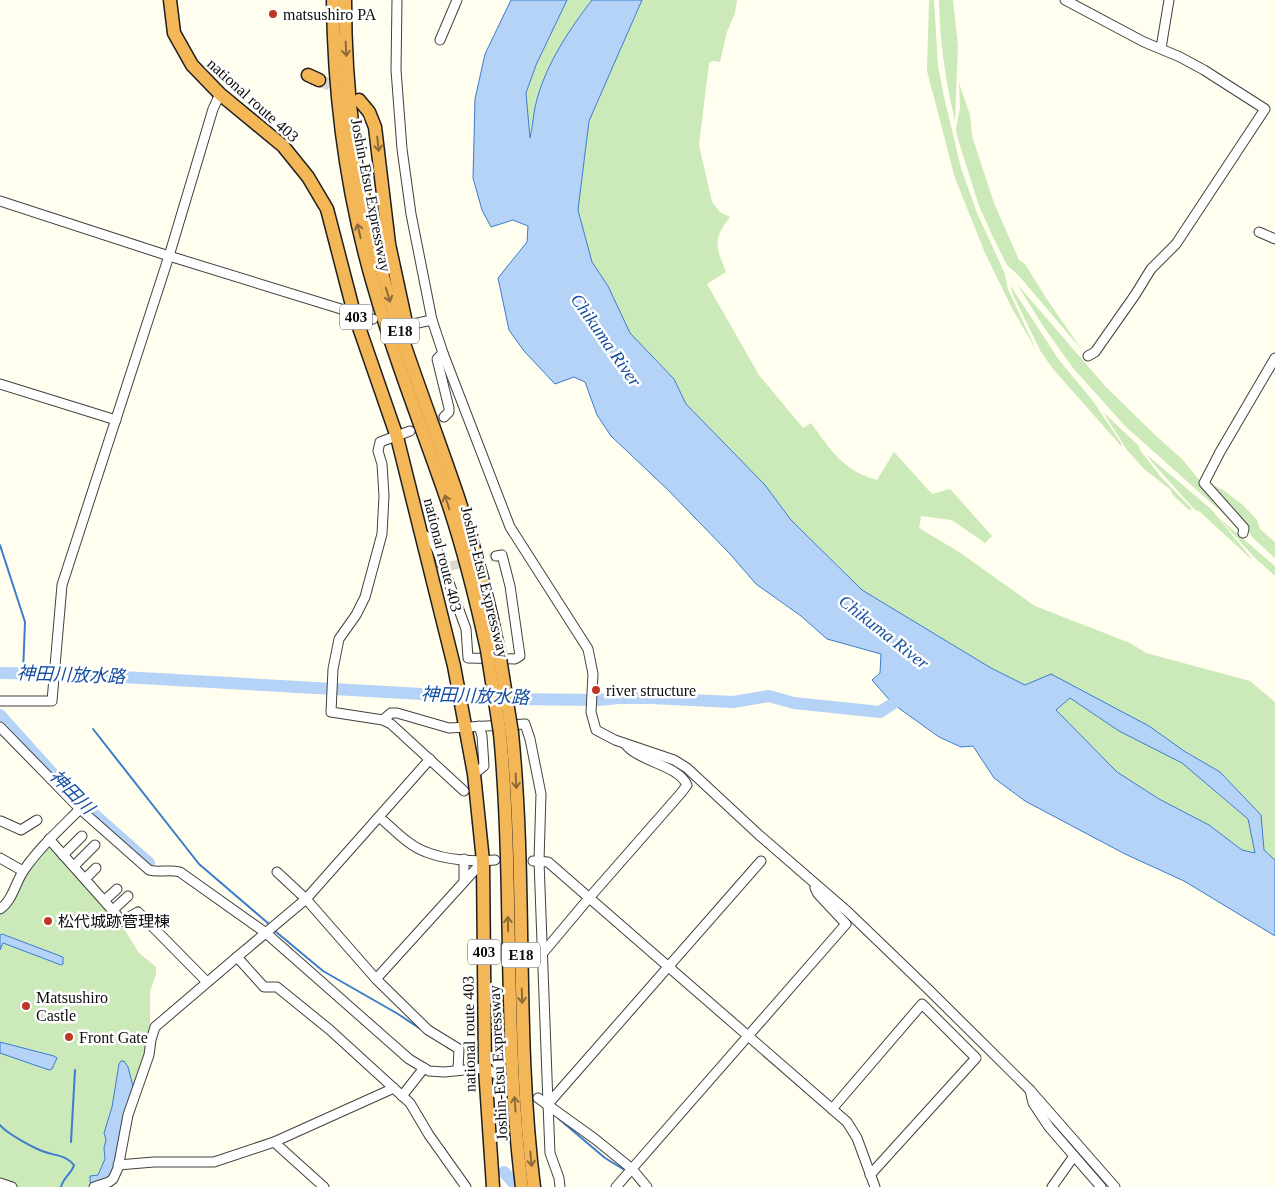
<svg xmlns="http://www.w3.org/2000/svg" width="1275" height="1187" viewBox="0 0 1275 1187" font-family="'Times New Roman','Noto Sans JP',serif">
<rect width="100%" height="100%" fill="#fffeef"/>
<g fill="#cbe9b9">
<path d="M567,0H592C569,30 549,62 537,98C533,112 532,127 529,141L526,93L536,65Z"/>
<path d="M642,0H737L735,13L727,32L720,62L712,61L709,63L699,145L712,202L720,212L730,217C712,240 716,247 726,272L707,284L759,375L803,428L811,423C830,449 843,471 877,480L894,452L932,494L950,489L992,536L985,543L952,520L921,516L919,528L959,552L1035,606L1130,643L1146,653L1250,681L1275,702V860L1264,850L1261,815L1220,772L1074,686L1025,685L991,668L862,590L791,520L765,485L686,404L674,379L630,333L608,286L592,262L578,210L589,121Z"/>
<polygon points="929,0 934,0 938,66 944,97 961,168 977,213 1005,274 1008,289 1036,350 1013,310 985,253 955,178 927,71"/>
<path d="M939,0H953L958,46L955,121C945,78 940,44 939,0Z"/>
<polygon points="959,83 970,115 972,136 994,203 1019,260 1025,264 1046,298 1082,350 1019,276 1007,265 993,237 979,206 957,136 956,129 960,108"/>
<polygon points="1017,284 1105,386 1155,435 1182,459 1235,524 1125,426 1073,368 1043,326"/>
<polygon points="1010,285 1059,360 1093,401 1121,443 1122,447 1053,369 1041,352 1013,295"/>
<polygon points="1103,412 1139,446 1140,450 1160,476 1192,509 1189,510 1172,494 1171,490 1144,469 1127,450"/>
<polygon points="1147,455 1211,509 1252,559 1249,557 1200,512 1194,509 1152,462"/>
<polygon points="1208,483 1223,490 1243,505 1257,520 1260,529 1275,542 1275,558 1253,538 1231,508"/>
<polygon points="1219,518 1275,566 1275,576 1253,556"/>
<polygon points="1070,698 1119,731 1182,763 1248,819 1255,853 1242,850 1209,825 1159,799 1117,772 1056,710"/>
<polygon points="48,842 118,919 139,953 156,967 156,975 150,991 150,1031 146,1055 108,1179 87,1187 17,1187 0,1181 0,913 28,868"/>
</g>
<g fill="#b4d3f6" stroke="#3b7dcd" fill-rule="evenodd">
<path d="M511,0H567L536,65L526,93L530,138C533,126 533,112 537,99C547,63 569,30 592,0H642L589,121L578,210L592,262L608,286L630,333L674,379L686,404L765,485L791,520L862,590L991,668L1025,685L1051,674L1149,726L1184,751L1220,772L1261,815L1264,850L1275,860V936L1184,881L1125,854L1025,801L994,778L973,746L961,747L939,737L893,704L872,680L880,673L881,654L827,639L801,616L756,584L730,554L667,489L611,436L597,415L585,382L574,377L555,384L524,351L509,330L498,278L527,242L528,226L513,220L491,227L482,210L473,178L475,99L485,54ZM1070,698L1119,731L1182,763L1248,819L1255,853L1242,850L1209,825L1159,799L1117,772L1056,710Z"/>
<polygon points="2,934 63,957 63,964 61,965 3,943 0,950 0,935"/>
<polygon points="0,1042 54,1056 57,1058 52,1069 49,1070 0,1053"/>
<polygon points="121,1061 124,1061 128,1067 134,1090 116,1165 110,1178 92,1184 90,1182 90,1176 98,1175 105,1159 104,1148 106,1140 104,1133 112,1107 119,1064"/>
</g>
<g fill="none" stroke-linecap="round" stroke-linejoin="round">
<g stroke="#3b7dcd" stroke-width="2">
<polyline points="0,545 25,622 23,673"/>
<polyline points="69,674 72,679"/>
<polyline points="93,729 199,864 269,924"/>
<polyline points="275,931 323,971 398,1014 422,1030"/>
<polyline points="447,1047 454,1051"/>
<polyline points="559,1119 605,1158 623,1169"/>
<path d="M0,1125C6,1133 35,1149 45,1152C56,1156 66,1155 74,1165C72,1173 63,1178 61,1187"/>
<polyline points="71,1142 75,1070"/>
<polyline points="634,1178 641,1187"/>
</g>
<g stroke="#b4d3f6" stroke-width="12">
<polyline points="0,673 69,674 510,699 598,700 619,698 651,698 733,702 769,696 794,703 880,712 906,695"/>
<polyline points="0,715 69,792 149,863"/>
<polyline points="504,1172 517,1187"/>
</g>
<g stroke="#dbdacd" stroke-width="9" stroke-dasharray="9 4.5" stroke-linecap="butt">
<polyline points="410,431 444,417"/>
<polyline points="450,566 496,556"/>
</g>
<polyline stroke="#dbdacd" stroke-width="12" stroke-dasharray="12 6" stroke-linecap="butt" points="319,80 346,92"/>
<defs>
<g id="minor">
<polyline points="397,0 396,70 402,149 411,214 432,320 443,353 510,527 588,649 593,674 591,712 596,730 615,740 674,760 687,768 758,834 848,912 929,990 1030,1090 1115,1187"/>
<polyline points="1065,0 1144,42 1180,57 1204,70 1265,109 1176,244 1151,269 1135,295 1095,352 1088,356"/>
<polyline points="440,40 457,0"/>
<polyline points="1161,48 1169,0"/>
<polyline points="0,201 169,256 354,313 361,320 373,319"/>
<polyline points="1259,232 1275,239"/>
<polyline points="413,324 432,320"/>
<polyline points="443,353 437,359 449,408 449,412 444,417"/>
<polyline points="0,384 116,420"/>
<polyline points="410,431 380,442 378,451 382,464 384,496 382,534 365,597 356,615 339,639 333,669 331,712 383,720 391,724 464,791"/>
<polyline points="1243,533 1244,528 1204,483 1220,452 1275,358"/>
<polyline points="422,535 431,538 437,550 466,629 468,658 515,659 520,656 510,586 502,555 496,556"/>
<polyline points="0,701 52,701 62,585 169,256 213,109 220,94"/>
<polyline points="383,720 391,713 397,713 449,728 525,724 530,739 541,794 539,861 548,1104 550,1153 559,1178 560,1187"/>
<path d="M0,727L80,809L149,870C159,873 169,869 180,872L266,933L409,1059L429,1071L444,1072L485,1068L503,1078"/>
<polyline points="474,774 484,766 482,736 479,726"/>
<path d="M379,817C393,828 408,846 426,852C446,860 474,862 495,860"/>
<polyline points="1,821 21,830 37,820"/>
<polyline points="49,839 122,921 138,912 207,982"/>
<polyline points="63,855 82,836"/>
<polyline points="0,858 23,871"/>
<polyline points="533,861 548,862 847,1122 857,1138 875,1187"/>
<polyline points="74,866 95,845"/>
<polyline points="277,872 306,899 376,979 428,1030 459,1049 458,1069"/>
<polyline points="85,879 96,868"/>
<polyline points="464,881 464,859"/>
<polyline points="105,900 117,889"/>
<path d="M0,909C13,900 15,883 24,870C40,847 60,829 80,809"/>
<polyline points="113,910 128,896"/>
<path d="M542,954L589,898L681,793L687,785C678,765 642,763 626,745"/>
<polyline points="237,957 306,899 430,759"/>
<polyline points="376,979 483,861"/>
<polyline points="1030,1090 1033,1103 1049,1127 1101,1187"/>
<polyline points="402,1096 424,1068"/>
<polyline points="538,1098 595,1139 632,1169 647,1187"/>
<polyline points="548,1104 761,861"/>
<polyline points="832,1109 922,1004 976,1058 870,1175"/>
<polyline points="274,1142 324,1187"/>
<polyline points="118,1165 154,1162 214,1162 274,1142 394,1088"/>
<polyline points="0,1183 12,1187"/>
<polyline points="94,1187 109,1182 113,1179 118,1168 128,1115 149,1055 151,1040 155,1027 237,957 264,987 277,987 330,1030 410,1103 429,1135 466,1187"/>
<polyline points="616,1187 846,924 818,894 815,888"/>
<polyline points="1052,1187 1074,1156"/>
</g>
<g id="highway">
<polyline points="170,0 174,33 192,65 220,94 283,146 308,177 327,209 354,313 397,437 454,666 474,774 483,861 485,1068 493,1187"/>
<path d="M333,0C334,100 347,198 376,294C396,363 423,430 446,497C463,547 476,599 487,650"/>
<path d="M345,0C345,87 355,174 378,258C399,338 430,414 456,491C474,544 488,598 499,652"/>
<polyline points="308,75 319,80"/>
<polyline points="359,100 369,112 375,127 389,244 408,332"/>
<path d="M500,733C514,884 503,1036 522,1187"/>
<path d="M512,733C527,884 515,1036 534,1187"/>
</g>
</defs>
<use href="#minor" stroke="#414141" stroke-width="11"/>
<use href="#highway" stroke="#1f1f1f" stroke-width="15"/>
<use href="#minor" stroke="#fff" stroke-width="9"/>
<use href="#highway" stroke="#f4b758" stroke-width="12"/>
<defs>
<g id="highway-bridge">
<polyline points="487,650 500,733"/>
<polyline points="499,652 512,733"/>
</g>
</defs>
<use href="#highway-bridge" stroke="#1f1f1f" stroke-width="15" stroke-linecap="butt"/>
<use href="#highway-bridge" stroke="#f4b758" stroke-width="12"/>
</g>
<defs><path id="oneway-shaft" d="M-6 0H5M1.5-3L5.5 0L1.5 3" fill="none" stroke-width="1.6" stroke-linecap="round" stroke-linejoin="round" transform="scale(1.25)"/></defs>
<g stroke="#8c6b37">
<use href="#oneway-shaft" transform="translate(346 49) rotate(87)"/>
<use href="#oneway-shaft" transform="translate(378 144) rotate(84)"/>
<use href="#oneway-shaft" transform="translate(359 231) rotate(-103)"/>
<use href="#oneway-shaft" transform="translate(388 295) rotate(73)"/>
<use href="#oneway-shaft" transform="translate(447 502) rotate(-108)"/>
<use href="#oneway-shaft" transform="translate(516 781) rotate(87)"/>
<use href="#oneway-shaft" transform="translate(508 924) rotate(-91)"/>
<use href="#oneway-shaft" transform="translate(522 996) rotate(88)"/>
<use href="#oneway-shaft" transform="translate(515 1104) rotate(-94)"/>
<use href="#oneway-shaft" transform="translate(531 1159) rotate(85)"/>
</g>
<g fill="#be3626" stroke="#fff" stroke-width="2">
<circle cx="273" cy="14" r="5"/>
<circle cx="596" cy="690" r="5"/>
<circle cx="48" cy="921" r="5"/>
<circle cx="26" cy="1006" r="5"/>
<circle cx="69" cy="1037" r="5"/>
</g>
<g text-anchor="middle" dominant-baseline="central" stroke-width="5" stroke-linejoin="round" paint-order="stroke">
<g fill="#fff" stroke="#565656" stroke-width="1">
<rect x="340" y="304.5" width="32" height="25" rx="4"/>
<rect x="381" y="318.5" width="38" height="25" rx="4"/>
<rect x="468" y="939.5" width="32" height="25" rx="4"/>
<rect x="502" y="942.5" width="38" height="25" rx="4"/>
</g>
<g font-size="15" font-weight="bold" fill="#0e0e0e">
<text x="356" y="317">403</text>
<text x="400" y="331">E18</text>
<text x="484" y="952">403</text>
<text x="521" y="955">E18</text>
</g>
<g font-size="16" fill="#0e0e0e" stroke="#fff" text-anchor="start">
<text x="283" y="14">matsushiro PA</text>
<text x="606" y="690">river structure</text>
<text x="58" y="921">松代城跡管理棟</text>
<text x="36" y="997">Matsushiro<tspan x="36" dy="18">Castle</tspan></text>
<text x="79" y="1037">Front Gate</text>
</g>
<g font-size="16" fill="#0e0e0e" stroke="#fff">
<text transform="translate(253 100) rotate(42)">national route 403</text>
<text transform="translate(371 195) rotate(79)">Joshin-Etsu Expressway</text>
<text transform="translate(443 555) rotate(76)">national route 403</text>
<text transform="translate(485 582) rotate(76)">Joshin-Etsu Expressway</text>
<text transform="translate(469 1034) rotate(-91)">national route 403</text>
<text transform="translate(498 1063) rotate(-93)">Joshin-Etsu Expressway</text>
</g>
<g font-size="18" font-style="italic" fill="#174fa0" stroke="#fff">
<text transform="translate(606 340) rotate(55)">Chikuma River</text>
<text transform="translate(884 632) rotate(38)">Chikuma River</text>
<text transform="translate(71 675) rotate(2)">神田川放水路</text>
<text transform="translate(475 696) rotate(2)">神田川放水路</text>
<text transform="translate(72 792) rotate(45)">神田川</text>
</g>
</g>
</svg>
